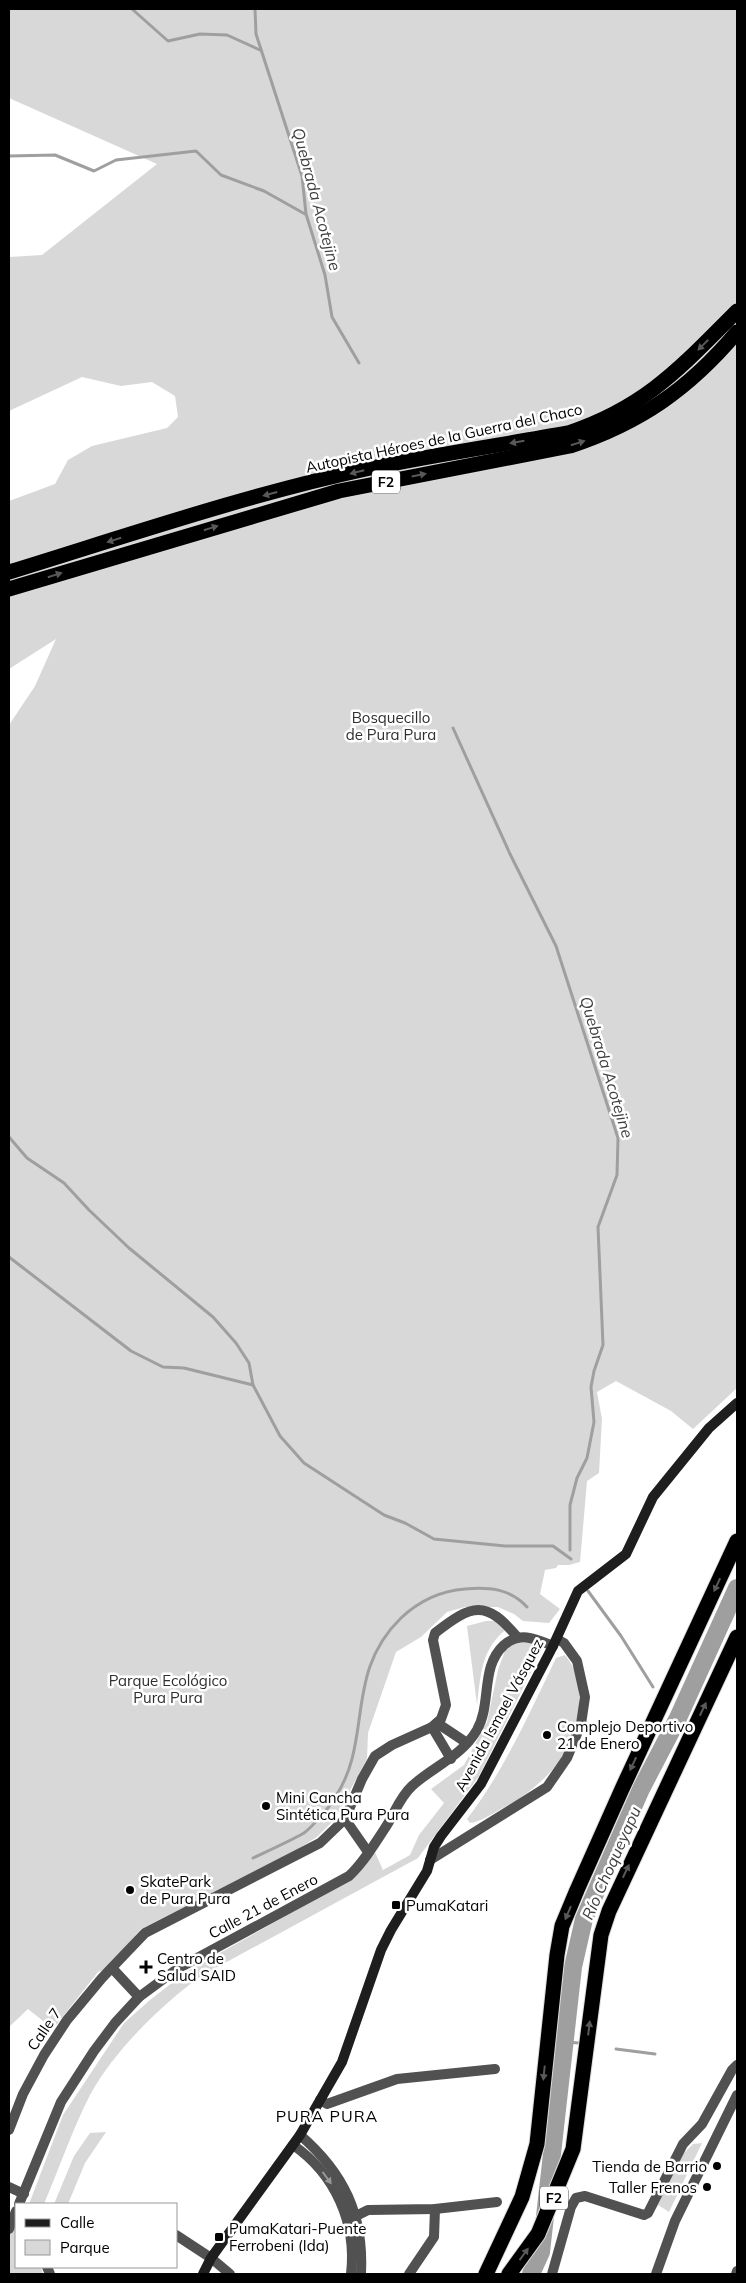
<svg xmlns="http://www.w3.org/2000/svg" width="746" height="2283" viewBox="0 0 746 2283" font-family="Mulish,sans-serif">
<rect width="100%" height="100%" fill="#fff"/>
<g fill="#d8d8d8">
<polygon points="9,9 737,9 737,1388 693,1429 671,1411 616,1381 597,1392 602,1419 599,1473 587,1481 580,1562 569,1565 558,1565 556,1568 545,1570 540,1594 560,1609 549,1623 523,1621 514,1614 498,1607 465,1607 447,1612 421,1637 396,1652 368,1733 367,1759 334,1820 317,1837 298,1849 141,1929 106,1969 98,1972 53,2029 28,2009 9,2027 9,725 35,686 56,639 9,669 9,501 55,484 68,460 92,446 167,428 178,417 175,396 152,382 121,386 82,377 9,411 9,257 42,255 157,164 9,98"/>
<path d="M486,1621H495L509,1627C481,1648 481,1673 477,1705L467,1626Z"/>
<path d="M525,1640L544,1646L479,1776L418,1858L201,1976C161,2005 114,2051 90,2095C73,2128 59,2169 44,2204H29L63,2115L124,2023L150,2000L186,1972L355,1877L374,1850L383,1870L410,1855L419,1835L444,1803L431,1789L464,1765L487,1722L498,1670L506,1648Z"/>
<path d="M565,1655C578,1671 581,1688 579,1709C575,1755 541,1788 501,1809C492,1814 480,1822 470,1823L467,1819C505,1769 529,1714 556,1658Z"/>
<polygon points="106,2132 85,2163 68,2204 54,2204 74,2156 90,2133"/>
<polygon points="702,2143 669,2212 658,2205 682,2155 693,2144"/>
<polygon points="16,2220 16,2267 41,2267 43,2274 9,2274 9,2231"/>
</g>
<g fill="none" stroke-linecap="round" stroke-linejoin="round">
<g stroke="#9f9f9f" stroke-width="3">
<polyline points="132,9 168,41 200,34 227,35 260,50"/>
<polyline points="255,9 256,34 302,176 306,214 325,275 332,317 359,363"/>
<polyline points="9,156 55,155 94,171 116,160 196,151 221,175 264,191 305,214"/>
<polyline points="453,728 510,854 556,946 618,1138 617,1175 598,1227 603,1345 594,1371 591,1387 594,1422 587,1458 577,1478 570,1505 570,1550"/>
<polyline points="9,1137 27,1158 64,1183 89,1210 129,1248 213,1317 236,1343 249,1363 253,1385 280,1436 304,1463 384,1515 405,1523 434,1539 505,1546 553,1546 571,1559"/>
<polyline points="9,1257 131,1351 163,1367 184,1368 253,1385"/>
<polyline points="588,1591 621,1636 653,1687"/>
<path d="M253,1858C270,1850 288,1842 304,1833C312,1827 329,1808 334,1799C374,1741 343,1674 401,1618C419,1601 439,1591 465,1589C488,1587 510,1588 527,1607"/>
<polyline points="565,2042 579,2043"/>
<polyline points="616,2049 655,2054"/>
</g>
<polyline stroke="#9f9f9f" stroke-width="18" points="531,2274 541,2252 573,1967 584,1919 641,1789 678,1718 737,1588"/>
<defs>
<g id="motorway">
<path d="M9,572C126,536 246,495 366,469C433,455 501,445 568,433C646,407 681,367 737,311"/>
<path d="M9,589L339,491L570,446C640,423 689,389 737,332"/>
<polyline points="486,2274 522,2197 537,2144 557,1955 562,1926 577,1890 622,1789 737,1541"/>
<polyline points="509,2274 538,2234 573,2149 601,1935 609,1911 737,1637"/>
</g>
</defs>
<use href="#motorway" stroke="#dbdbdb" stroke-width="17"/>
<g stroke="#515151" stroke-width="10">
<polyline points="437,1723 467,1743"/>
<polyline points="432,1727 451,1759"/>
<polyline points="345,1819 368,1852"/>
<polyline points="430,1860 547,1787 567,1758 581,1724 585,1697 577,1661 564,1643 557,1639"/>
<polyline points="112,1968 139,1997"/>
<polyline points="320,2100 327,2104 397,2079 495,2069"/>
<path d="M9,2130L23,2094L44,2055L67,2020L102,1978L145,1933L320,1843L345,1819L362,1779L375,1756L392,1745L432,1727L441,1719L446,1705L433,1640L435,1633C472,1604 486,1599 518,1638"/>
<polyline points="9,2187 24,2194"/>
<path d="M19,2204L61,2102L94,2051L115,2023L139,1997L177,1969L349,1876C364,1862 376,1842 387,1825C395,1812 400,1797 412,1786C434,1766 461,1757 477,1730C492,1703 480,1667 504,1645C521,1631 536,1639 553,1646"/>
<polyline points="356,2216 368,2210 435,2209 497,2202"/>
<polyline points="9,2229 16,2211"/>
<polyline points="176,2235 211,2258 230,2274"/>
<polyline points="47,2267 50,2274"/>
<polyline points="409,2274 434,2237 435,2209"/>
<polyline points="552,2274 571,2207 576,2198 585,2196 644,2215 648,2213 683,2144 702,2124 732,2070 737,2065"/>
<polyline points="736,2274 737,2271"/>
</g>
<g stroke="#515151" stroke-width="10">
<path d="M300,2135C344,2173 364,2215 361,2274"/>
<path d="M293,2145C335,2174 357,2223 351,2274"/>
<polyline points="656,2274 675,2221 737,2095"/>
</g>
<polyline stroke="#1e1e1e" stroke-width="10" points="203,2274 211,2258 300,2135 342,2062 381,1950 391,1930 427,1871 434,1847 441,1836 481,1784 553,1646 578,1591 626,1554 653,1497 709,1428 737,1403"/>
<use href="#motorway" stroke="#000" stroke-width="15"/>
</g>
<defs><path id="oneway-solid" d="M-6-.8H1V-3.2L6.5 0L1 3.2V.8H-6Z" transform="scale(1.25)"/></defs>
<g fill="#595959">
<use href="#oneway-solid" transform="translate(703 345) rotate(135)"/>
<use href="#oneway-solid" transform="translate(517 442) rotate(170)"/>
<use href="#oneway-solid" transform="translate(578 443) rotate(-18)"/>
<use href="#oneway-solid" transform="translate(357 472) rotate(166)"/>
<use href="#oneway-solid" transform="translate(419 475) rotate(-11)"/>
<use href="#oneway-solid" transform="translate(270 494) rotate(165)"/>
<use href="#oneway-solid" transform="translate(211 528) rotate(-17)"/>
<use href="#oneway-solid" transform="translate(114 540) rotate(163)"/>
<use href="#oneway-solid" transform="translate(55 575) rotate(-17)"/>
<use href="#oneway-solid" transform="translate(717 1585) rotate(115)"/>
<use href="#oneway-solid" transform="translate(703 1709) rotate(-65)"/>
<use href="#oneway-solid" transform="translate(633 1764) rotate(115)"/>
<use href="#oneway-solid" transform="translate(626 1871) rotate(-65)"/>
<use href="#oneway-solid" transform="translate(568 1913) rotate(113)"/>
<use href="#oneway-solid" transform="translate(589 2028) rotate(-83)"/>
<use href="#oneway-solid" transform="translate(544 2073) rotate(96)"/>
<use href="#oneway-solid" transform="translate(524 2254) rotate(-54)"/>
</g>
<use fill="#979797" href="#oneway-solid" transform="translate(327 2178) rotate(54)"/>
<g fill="#000" stroke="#fff" stroke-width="2">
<circle cx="547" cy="1735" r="5"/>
<circle cx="266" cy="1806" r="5"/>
<circle cx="130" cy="1890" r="5"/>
<rect x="391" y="1900" width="10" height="10" rx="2.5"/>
<path d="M143.5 1959.5h5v5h5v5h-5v5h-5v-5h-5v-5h5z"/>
<circle cx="717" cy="2166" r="5"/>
<circle cx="707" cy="2187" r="5"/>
<rect x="214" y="2232" width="10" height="10" rx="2.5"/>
</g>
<g text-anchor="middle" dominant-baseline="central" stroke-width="5" stroke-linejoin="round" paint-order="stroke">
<g fill="#fff" stroke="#4c4c4c" stroke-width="1">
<rect x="372" y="470.5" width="28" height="23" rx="4"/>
<rect x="540" y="2186.5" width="28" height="23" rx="4"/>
</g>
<g font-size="14" font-weight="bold" fill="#000">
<text x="386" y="482">F2</text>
<text x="554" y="2198">F2</text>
</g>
<g font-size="15" fill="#000" stroke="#fff">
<text transform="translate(444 438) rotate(-12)">Autopista Héroes de la Guerra del Chaco</text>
<text transform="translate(499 1715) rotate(-62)">Avenida Ismael Vásquez</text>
<text transform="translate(263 1906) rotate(-28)">Calle 21 de Enero</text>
<text transform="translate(44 2029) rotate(-56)">Calle 7</text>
</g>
<g font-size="15" fill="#2f2f2f" stroke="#fff">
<text x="391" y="717">Bosquecillo<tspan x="391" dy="17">de Pura Pura</tspan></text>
<text x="168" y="1680">Parque Ecológico<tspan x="168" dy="17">Pura Pura</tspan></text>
</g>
<g font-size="15" fill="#000" stroke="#fff" text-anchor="start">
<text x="557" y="1726">Complejo Deportivo<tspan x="557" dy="17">21 de Enero</tspan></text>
<text x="276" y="1797">Mini Cancha<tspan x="276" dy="17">Sintética Pura Pura</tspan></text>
<text x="140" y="1881">SkatePark<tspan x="140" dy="17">de Pura Pura</tspan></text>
<text x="406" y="1905">PumaKatari</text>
<text x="157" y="1958">Centro de<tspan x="157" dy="17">Salud SAID</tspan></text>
<text x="707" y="2166" text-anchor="end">Tienda de Barrio</text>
<text x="697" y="2187" text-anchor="end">Taller Frenos</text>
<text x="229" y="2228">PumaKatari-Puente<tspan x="229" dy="17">Ferrobeni (Ida)</tspan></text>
</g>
<g font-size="16" font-style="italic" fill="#404040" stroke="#fff">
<text transform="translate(317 199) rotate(75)">Quebrada Acotejine</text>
<text transform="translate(607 1067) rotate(73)">Quebrada Acotejine</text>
<text transform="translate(611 1863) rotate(-66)">Río Choqueyapu</text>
</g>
<g font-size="16" letter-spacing="1" fill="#000" stroke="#fff">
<text x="327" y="2116">PURA PURA</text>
</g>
</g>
<rect width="746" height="2283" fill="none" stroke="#000000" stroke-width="20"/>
<rect x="15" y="2203" width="162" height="65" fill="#ffffff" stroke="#999999"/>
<rect x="25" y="2219" width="25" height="8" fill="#1e1e1e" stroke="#999999"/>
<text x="60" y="2228" font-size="15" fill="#000000">Calle</text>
<rect x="25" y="2240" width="25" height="15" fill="#d8d8d8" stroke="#999999"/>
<text x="60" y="2253" font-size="15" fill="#000000">Parque</text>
</svg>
